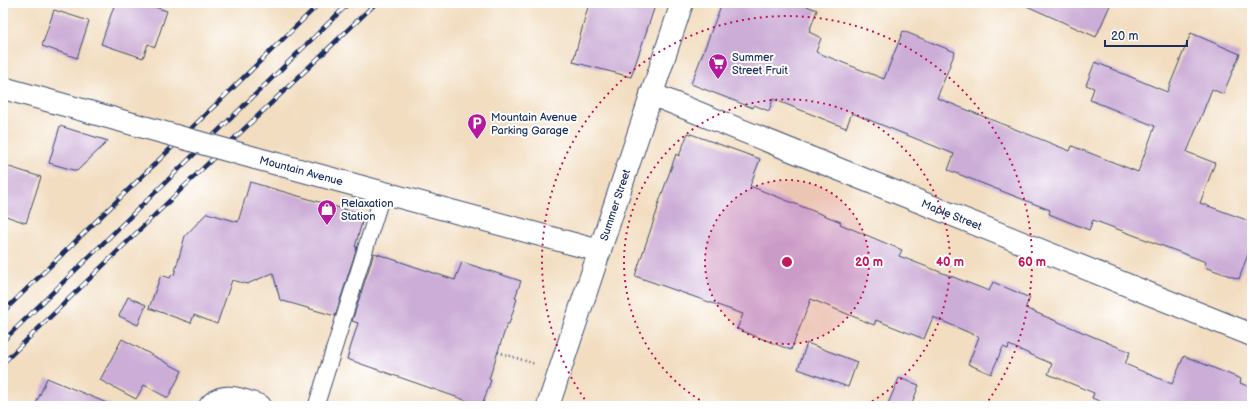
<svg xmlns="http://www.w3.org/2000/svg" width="1255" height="409" viewBox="0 0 1255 409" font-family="'Balsamiq Sans',sans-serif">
<rect width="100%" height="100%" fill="#fff"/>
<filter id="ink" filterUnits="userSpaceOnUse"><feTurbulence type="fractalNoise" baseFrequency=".025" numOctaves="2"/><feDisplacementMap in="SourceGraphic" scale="8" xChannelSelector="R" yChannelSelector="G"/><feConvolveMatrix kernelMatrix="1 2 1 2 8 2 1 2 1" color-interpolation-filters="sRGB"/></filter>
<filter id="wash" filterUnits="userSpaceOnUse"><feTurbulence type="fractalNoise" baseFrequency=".012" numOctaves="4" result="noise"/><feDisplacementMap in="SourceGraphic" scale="16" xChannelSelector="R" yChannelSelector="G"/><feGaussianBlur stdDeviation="0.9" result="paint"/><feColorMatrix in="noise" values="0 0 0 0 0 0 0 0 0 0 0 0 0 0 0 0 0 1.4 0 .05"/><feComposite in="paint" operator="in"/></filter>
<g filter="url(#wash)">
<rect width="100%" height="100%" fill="#f2ddc0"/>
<g id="blocks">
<g fill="#ccadd7">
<polygon points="115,3 143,3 167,11 155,47 148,44 143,58 101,44"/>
<polygon points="589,3 656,3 631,77 573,62"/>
<polygon points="722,3 799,3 817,10 809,32 821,38 816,52 884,79 903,31 955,52 937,98 1070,151 1072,146 1138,172 1155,126 1090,100 1094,88 1086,85 1095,62 1167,92 1191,33 1240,54 1223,94 1212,89 1187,152 1215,163 1200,203 1252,222 1252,243 1239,279 1204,267 1206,262 1093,220 1089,230 1049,214 1050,210 948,170 954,154 852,113 846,128 773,99 769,111 754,105 753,108 691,84"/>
<polygon points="1020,3 1111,3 1096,37"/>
<polygon points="54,10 89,21 77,58 42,46"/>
<polygon points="60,126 108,141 77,171 49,163"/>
<polygon points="688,133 760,159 750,186 841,222 840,224 902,250 899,256 989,291 993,282 1030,298 1025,308 1130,352 1125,364 1172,384 1184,356 1241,379 1240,383 1252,388 1252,406 1111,406 1092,398 1094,393 1048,374 1052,364 1009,345 1008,349 1003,347 991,374 968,364 979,337 933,317 924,339 876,320 874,325 811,299 791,350 737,329 743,314 635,276 658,208 657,208 676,154 679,156"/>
<polygon points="3,165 41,177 26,223 3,215"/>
<polygon points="250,182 364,215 355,247 357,247 335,316 280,300 273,273 247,284 232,280 217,324 194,315 191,323 149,308 161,275 170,278 172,274 174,275 185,236 207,213 238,222"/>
<polygon points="374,253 455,280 462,262 521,281 515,298 517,299 509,324 507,324 489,379 491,380 482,406 347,359 358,323 352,321"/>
<polygon points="128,297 146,305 138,325 119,316"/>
<polygon points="122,339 182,371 168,398 144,385 136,399 100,380"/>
<polygon points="807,343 857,362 848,387 798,369"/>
<polygon points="47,378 114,406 35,406"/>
<polygon points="899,378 919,385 911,406 887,406"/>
</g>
</g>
</g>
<g filter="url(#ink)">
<use href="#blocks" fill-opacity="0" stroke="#3b496d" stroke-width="1"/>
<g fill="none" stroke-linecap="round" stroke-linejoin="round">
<defs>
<polyline id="service" points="316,406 383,193"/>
<path id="minor" d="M210,406C223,390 244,401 260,406"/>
<g id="tertiary">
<polyline points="3,88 133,124"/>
<path id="s1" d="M651,94L1252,335"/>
<path id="s2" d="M255,158L600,251"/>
<path id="s3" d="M548,406L682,3"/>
</g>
</defs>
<use href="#service" stroke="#3b496d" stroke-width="17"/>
<use href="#minor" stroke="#3b496d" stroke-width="24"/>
<use href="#tertiary" stroke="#3b496d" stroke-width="24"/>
<polyline stroke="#3b496d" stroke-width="2.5" stroke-dasharray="1 3" stroke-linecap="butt" points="498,352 535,364"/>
<use href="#service" stroke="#fff" stroke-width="15"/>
<use href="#minor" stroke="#fff" stroke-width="22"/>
<use href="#tertiary" stroke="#fff" stroke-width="22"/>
<defs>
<g id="rail">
<polyline points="3,312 320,3"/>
<polyline points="3,341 349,3"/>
<polyline points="3,363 198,173 376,3"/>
</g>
</defs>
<use href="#rail" stroke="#1b2f5e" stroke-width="4.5"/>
<use href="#rail" stroke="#fff" stroke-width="3" stroke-dasharray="9" stroke-linecap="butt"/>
<defs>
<polyline id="tertiary-bridge" points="133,124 255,158"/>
</defs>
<use href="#tertiary-bridge" stroke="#3b496d" stroke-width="24" stroke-linecap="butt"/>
<use href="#tertiary-bridge" stroke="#fff" stroke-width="22"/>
</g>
</g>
<circle cx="787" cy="262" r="82" fill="#c2185b" fill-opacity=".12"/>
<g fill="none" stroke="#c2185b" stroke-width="2" stroke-dasharray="2 4">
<circle cx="787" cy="262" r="82"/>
<path d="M710 406A163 163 0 1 1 864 406"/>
<path d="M588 404A245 245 0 1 1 986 404"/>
</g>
<defs>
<symbol id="supermarket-pin" viewBox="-11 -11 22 30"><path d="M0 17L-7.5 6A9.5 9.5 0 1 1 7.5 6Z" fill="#b5179e" stroke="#fff"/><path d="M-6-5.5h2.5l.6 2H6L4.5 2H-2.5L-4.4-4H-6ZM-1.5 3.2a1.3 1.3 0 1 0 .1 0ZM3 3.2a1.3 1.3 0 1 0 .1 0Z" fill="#fff"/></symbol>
<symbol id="parking-pin" viewBox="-11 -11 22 30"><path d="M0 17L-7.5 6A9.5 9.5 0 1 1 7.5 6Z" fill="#b5179e" stroke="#fff"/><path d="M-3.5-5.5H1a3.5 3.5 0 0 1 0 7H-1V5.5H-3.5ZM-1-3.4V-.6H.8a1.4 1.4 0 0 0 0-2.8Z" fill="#fff"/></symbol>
<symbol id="shop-pin" viewBox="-11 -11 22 30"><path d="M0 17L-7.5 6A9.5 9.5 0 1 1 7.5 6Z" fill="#b5179e" stroke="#fff"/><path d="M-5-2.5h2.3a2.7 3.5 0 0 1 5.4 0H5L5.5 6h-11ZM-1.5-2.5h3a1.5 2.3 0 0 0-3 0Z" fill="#fff"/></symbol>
</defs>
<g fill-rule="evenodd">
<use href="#supermarket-pin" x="707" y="52" width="22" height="30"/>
<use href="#parking-pin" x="466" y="112" width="22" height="30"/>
<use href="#shop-pin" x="316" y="198" width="22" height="30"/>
</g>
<g text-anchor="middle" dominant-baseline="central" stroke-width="4" stroke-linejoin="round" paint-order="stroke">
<g font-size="11" fill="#1b2f5e" stroke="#fff" text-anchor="start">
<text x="732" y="57">Summer<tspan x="732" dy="13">Street Fruit</tspan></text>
<text x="491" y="117">Mountain Avenue<tspan x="491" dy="13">Parking Garage</tspan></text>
<text x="341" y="203">Relaxation<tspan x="341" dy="13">Station</tspan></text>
</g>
<g font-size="11" fill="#1b2f5e" stroke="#fff">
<text stroke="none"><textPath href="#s2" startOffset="48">Mountain Avenue</textPath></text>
<text stroke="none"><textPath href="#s3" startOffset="212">Summer Street</textPath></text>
<text stroke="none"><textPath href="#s1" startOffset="324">Maple Street</textPath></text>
</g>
</g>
<circle cx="787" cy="262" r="6" fill="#c2185b" stroke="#fff" stroke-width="2"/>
<g font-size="12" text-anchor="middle" font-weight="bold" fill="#c2185b" stroke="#fff" stroke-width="4" stroke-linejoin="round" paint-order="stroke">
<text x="869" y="266">20 m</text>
<text x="950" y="266">40 m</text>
<text x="1032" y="266">60 m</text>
</g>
<rect width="1255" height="409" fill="none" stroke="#fff" stroke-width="16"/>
<path d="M1105 40v6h82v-6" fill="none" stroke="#1b2f5e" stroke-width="2"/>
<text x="1111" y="40" font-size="12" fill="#1b2f5e" stroke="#ffffff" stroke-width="3" paint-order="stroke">20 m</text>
</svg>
